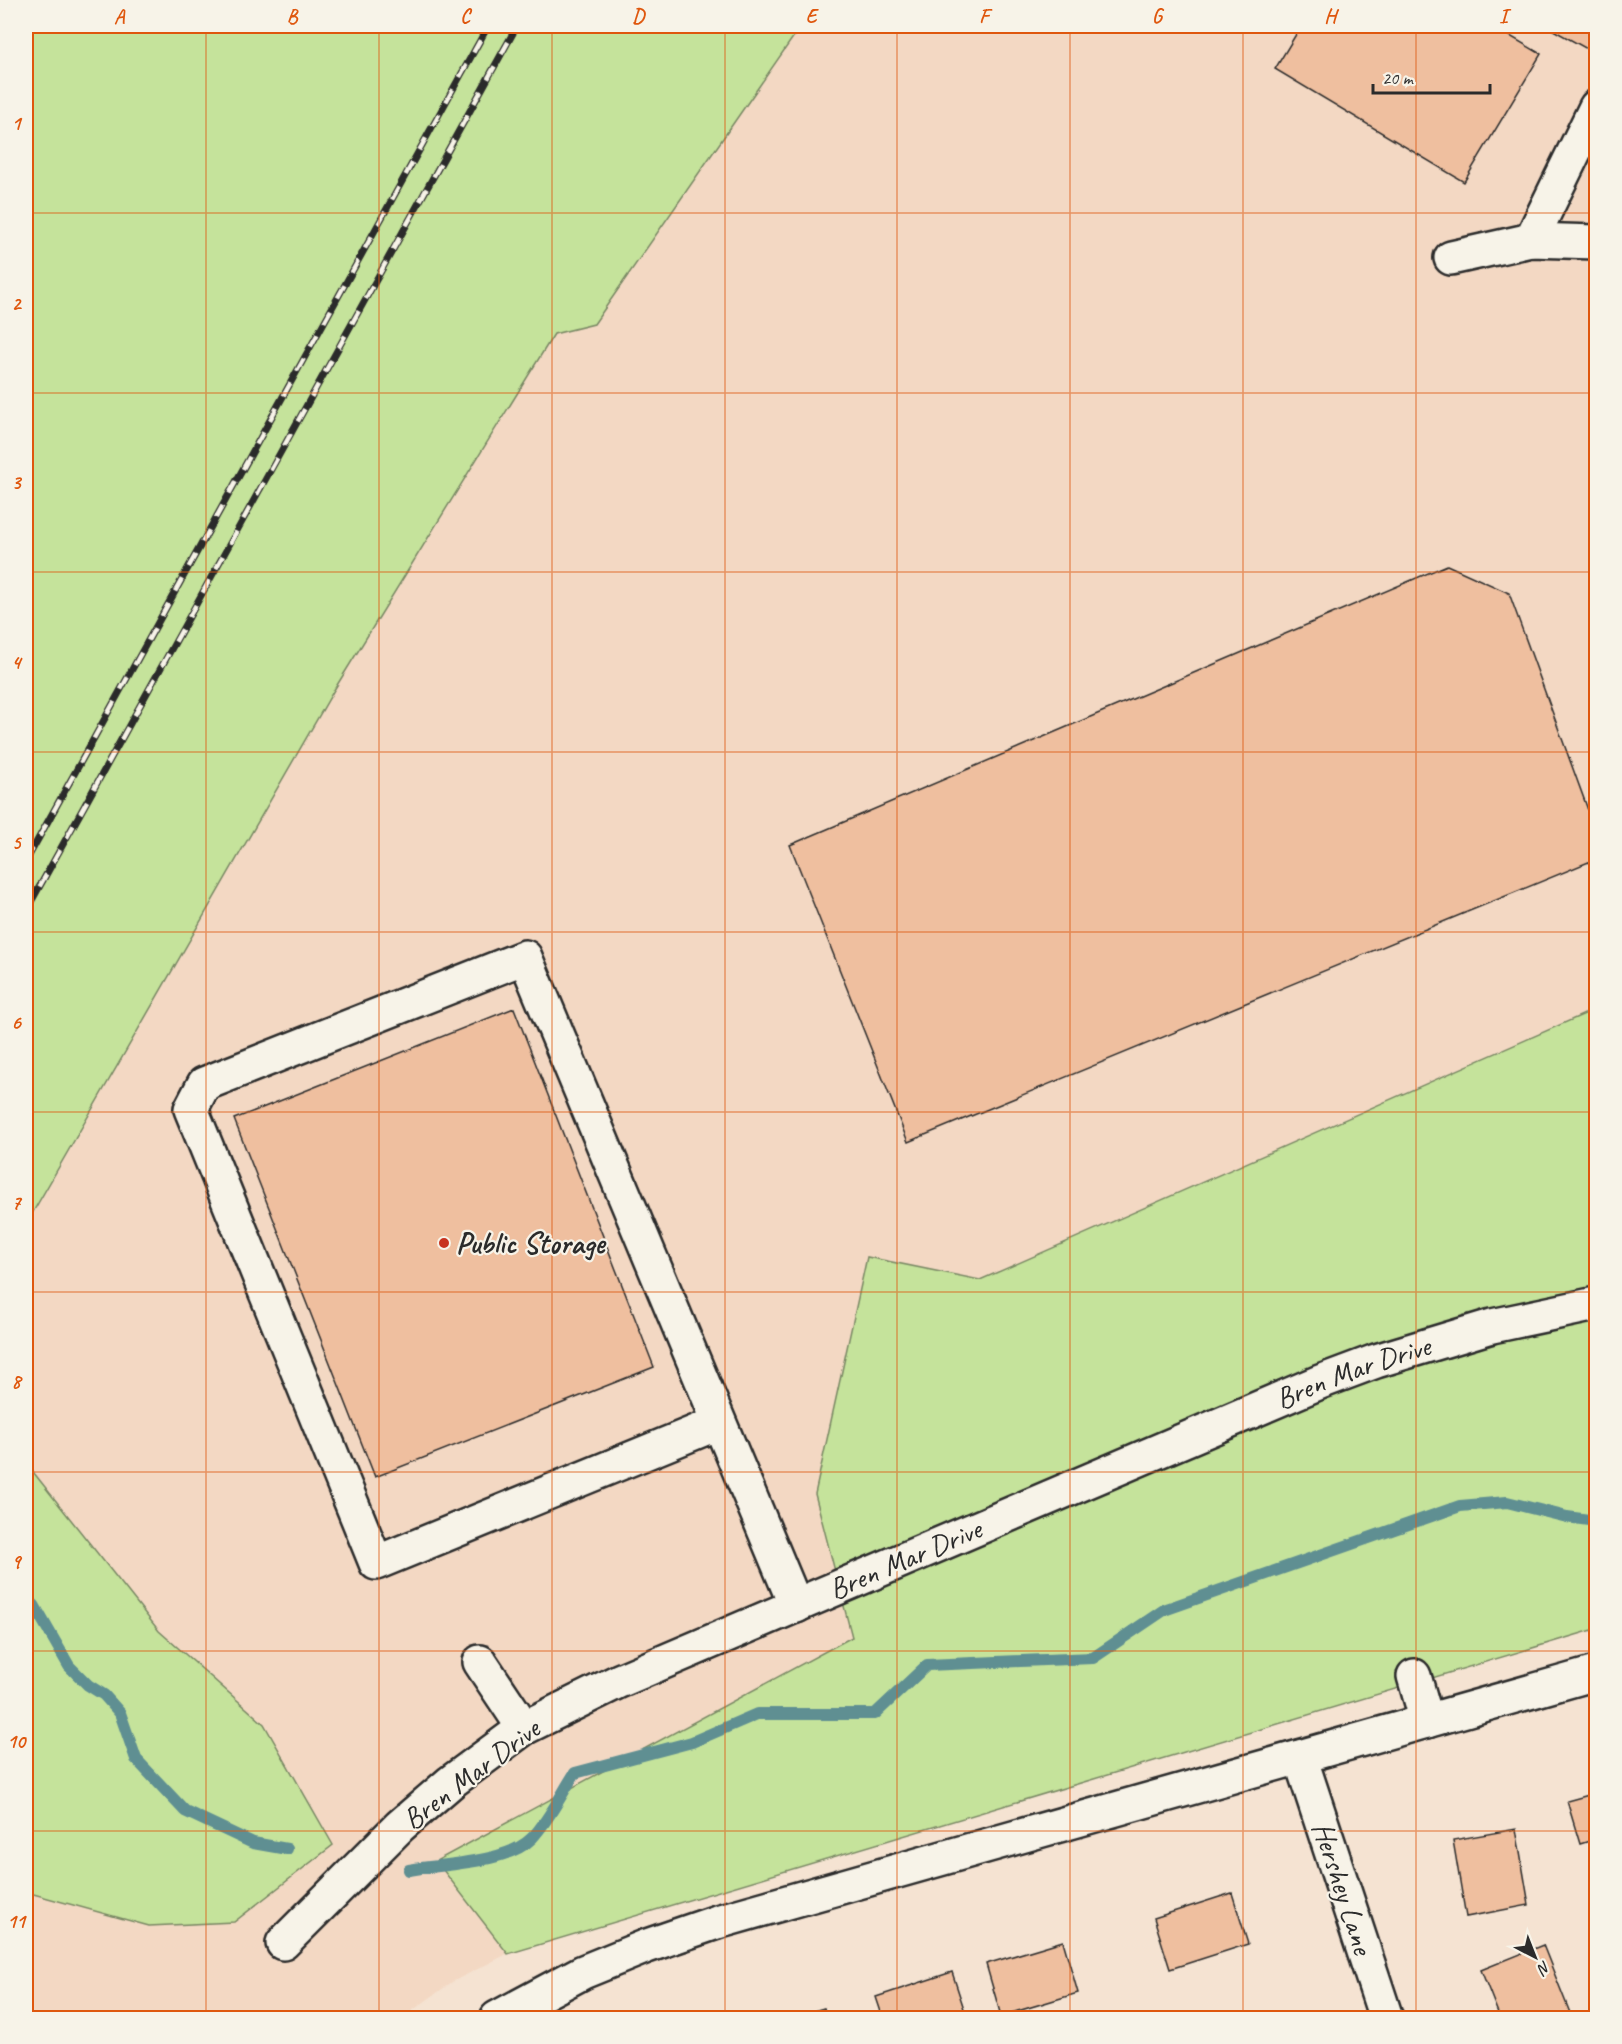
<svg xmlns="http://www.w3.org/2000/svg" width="1622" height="2044" viewBox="0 0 1622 2044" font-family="Caveat,sans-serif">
<rect width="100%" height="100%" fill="#f5e3d2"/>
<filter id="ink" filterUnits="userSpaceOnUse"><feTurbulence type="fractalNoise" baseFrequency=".0167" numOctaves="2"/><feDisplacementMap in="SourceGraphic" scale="12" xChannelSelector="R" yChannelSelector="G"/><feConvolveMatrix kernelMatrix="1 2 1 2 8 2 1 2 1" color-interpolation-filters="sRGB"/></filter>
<g filter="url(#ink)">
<polygon fill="#f3d8c3" points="678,26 1596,26 1596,1611 624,1895 452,1982 402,2018 26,2018 26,1191"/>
<g fill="#c5e39b" stroke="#788763" stroke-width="1.5">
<polygon points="26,26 801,26 594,324 554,334 334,690 26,1224"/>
<polygon points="1596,1009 1596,1629 508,1954 436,1861 852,1637 815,1494 867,1257 980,1280"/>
<polygon points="26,1463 159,1631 264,1724 333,1845 234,1922 149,1926 26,1892"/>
</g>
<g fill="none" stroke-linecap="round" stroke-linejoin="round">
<g stroke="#5e8f92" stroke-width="12">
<polyline points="26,1600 34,1605 69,1666 88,1685 104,1695 120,1713 136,1759 185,1811 253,1843 287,1849"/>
<path d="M409,1870C443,1864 508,1863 532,1838C549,1820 562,1793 575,1773L692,1742L757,1714H875L927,1665L1093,1658L1164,1610L1460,1506L1507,1502L1567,1517L1596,1521"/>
</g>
</g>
<g fill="#efbf9f" stroke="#2b2b2b" stroke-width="1.5">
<polygon points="1301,26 1493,26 1541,54 1464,182 1275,69"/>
<polygon points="1546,26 1596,26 1596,54"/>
<polygon points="1447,565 1509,593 1596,832 1596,859 908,1142 790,845"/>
<polygon points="514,1008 654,1367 375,1477 234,1119"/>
<polygon points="1596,1793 1596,1839 1580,1844 1567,1801"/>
<polygon points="1516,1829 1529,1905 1466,1917 1453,1840"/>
<polygon points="1232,1893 1248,1944 1170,1969 1154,1918"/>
<polygon points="1063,1941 1078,1993 1001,2016 986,1964"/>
<polygon points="1543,1945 1572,2018 1500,2018 1481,1970"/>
<polygon points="952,1972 967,2018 883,2018 876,1997"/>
<polygon points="824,2008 827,2018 790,2018"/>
</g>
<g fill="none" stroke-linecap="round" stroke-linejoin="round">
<defs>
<g id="minor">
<polyline points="1531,240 1596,107"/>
<polyline points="1451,258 1531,240 1596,242"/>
<polyline points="718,1423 376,1563 191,1109 204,1084 525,957 796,1606"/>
<polyline points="480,1662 524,1728"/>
<polyline points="1414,1676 1427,1721"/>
<polyline points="1300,1757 1386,2018"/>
<path id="s1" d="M283,1943L400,1826L451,1782L524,1728L619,1681L1320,1382L1376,1361L1492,1326L1596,1304"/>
<polyline points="497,2018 583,1972 647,1946 717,1922 1596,1673"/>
</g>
</defs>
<use href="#minor" stroke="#2b2b2b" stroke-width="38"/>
<use href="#minor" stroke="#f7f3e8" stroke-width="33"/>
<defs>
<g id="rail">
<polyline points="26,861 488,26"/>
<polyline points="26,911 517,26"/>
</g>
</defs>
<use href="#rail" stroke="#2b2b2b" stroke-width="7"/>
<use href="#rail" stroke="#f7f3e8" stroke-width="4.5" stroke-dasharray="14" stroke-linecap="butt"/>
</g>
</g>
<path fill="none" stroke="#df570e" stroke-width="1.5" stroke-opacity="0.55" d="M206,26V2018M379,26V2018M552,26V2018M725,26V2018M897,26V2018M1070,26V2018M1243,26V2018M1416,26V2018M26,213H1596M26,393H1596M26,572H1596M26,752H1596M26,932H1596M26,1112H1596M26,1292H1596M26,1472H1596M26,1651H1596M26,1831H1596"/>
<circle fill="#c8321e" stroke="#f7f3e8" stroke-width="2" cx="444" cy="1243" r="6"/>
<g text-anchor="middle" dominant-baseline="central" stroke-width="4.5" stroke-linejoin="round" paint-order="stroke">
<g font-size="30" font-weight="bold" fill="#2b2b2b" stroke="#f7f3e8" text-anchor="start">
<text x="456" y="1243">Public Storage</text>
</g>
<g font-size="30" fill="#2b2b2b" stroke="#f7f3e8">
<text stroke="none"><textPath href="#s1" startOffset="1226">Bren Mar Drive</textPath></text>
<text transform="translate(905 1559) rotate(-23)">Bren Mar Drive</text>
<text transform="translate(471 1774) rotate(-37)">Bren Mar Drive</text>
<text transform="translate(1343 1888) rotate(72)">Hershey Lane</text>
</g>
</g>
<rect width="1622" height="2044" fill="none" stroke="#f7f3e8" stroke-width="66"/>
<g transform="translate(1535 1957) rotate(138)" stroke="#f7f3e8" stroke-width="4.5" paint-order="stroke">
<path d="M0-4.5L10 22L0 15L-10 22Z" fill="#2b2b2b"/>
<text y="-9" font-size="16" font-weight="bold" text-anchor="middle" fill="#2b2b2b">N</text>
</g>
<path d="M1373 84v9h117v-9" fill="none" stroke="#2b2b2b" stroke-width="3"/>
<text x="1382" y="84" font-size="18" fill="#2b2b2b" stroke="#f7f3e8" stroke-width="4.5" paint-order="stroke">20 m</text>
<rect x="33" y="33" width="1556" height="1978" fill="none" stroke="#df570e" stroke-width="2"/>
<g font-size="20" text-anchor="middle" font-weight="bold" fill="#df570e">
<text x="119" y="23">A</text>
<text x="292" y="23">B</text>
<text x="465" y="23">C</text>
<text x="638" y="23">D</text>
<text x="811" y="23">E</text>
<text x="984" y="23">F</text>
<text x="1157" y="23">G</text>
<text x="1330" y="23">H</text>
<text x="1503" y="23">I</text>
<text x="16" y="130">1</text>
<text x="16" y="310">2</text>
<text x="16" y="489">3</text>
<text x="16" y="669">4</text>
<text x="16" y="849">5</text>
<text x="16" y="1029">6</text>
<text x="16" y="1209">7</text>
<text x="16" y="1388">8</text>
<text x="16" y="1568">9</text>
<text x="16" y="1748">10</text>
<text x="16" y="1928">11</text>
</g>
</svg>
